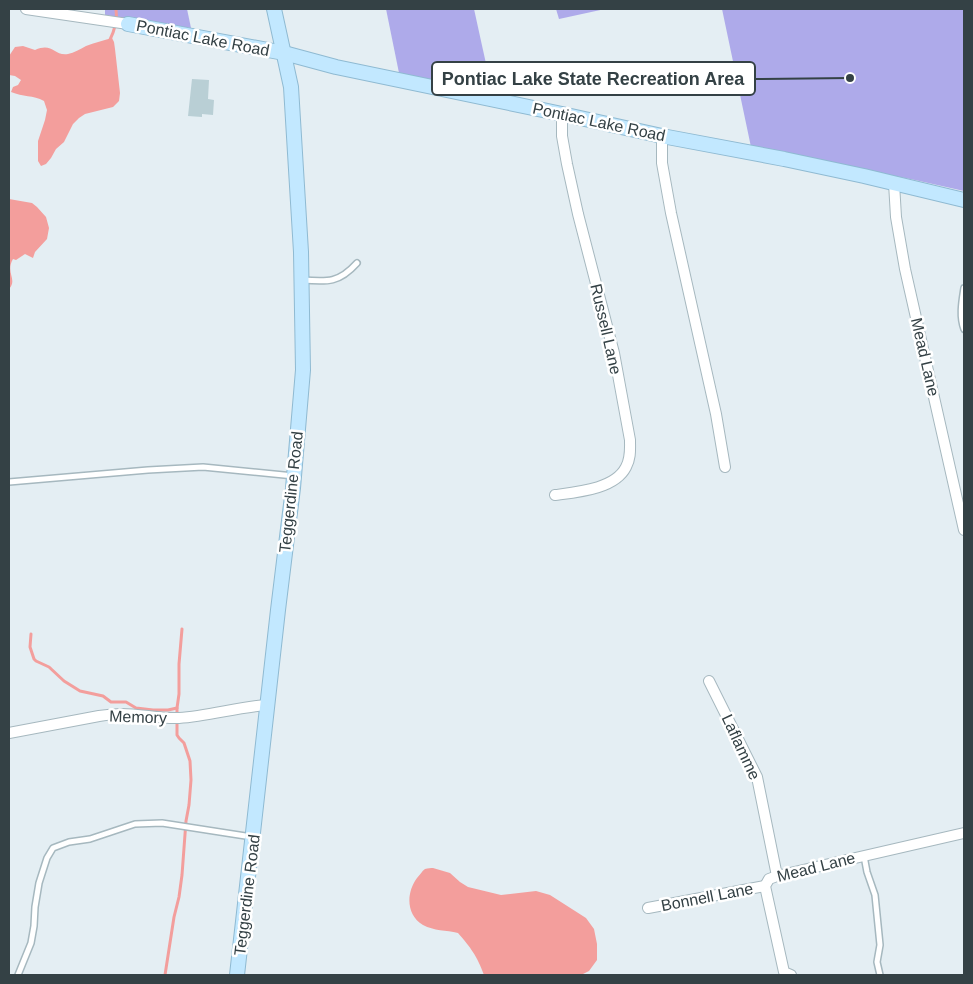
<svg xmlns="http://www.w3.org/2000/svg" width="973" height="984" viewBox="0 0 973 984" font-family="Helvetica,sans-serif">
<rect width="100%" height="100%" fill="#e4eef3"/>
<g fill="#aeaaea">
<polygon points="105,9 187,9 191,28 105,15"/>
<polygon points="386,9 474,9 492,91 399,73"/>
<polygon points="556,9 605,9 559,19"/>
<polygon points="722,9 964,9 964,191 915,180 751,147"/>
</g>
<g fill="#f39e9c">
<path d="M112,38L114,42L115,49L120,93L119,101L113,107L85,114L79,118L73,124L64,142L56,149L51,158L46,164L41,166L38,161V141L45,120L47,110L44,101C33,95 23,97 11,92L13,87L18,85L21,80L15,76L9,75V56L15,47L23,46L35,50C53,42 53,56 68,54C74,53 80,49 86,46C94,43 104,40 112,38Z"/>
<path d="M9,199L32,203L37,207L46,217L49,228L47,239L35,252L33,258L25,254L16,260L13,259C5,273 18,279 9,289Z"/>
<path d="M433,868L450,873L460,882L468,887L501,895L536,891L550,895L586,918L594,929L597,944V960L589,971L581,975H484C477,956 471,948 458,933C446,930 434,931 423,925C406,915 406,893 417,878C420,875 422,871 425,869C428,868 431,868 433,868Z"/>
</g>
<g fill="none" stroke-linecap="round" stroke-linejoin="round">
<g stroke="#f39e9c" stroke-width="3">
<path d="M109,42C114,32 118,21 116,9"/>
<polyline points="31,634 30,647 34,659 36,661 49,667 64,681 80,691 103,696 111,702 126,702 136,708 153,710 168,710 177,708"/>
<polyline points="165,975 174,917 179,897 182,875 186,821 189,805 191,780 190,761 184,743 179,738 177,735 177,708 179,694 179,664 182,629"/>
</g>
</g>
<polygon fill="#b9cfd5" points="192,79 209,80 208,99 214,100 213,115 202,114 202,117 188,116"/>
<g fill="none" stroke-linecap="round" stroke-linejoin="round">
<defs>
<g id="lane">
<path d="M302,280C328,282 339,283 357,263"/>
<path d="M964,288C962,301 959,316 964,329"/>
<polyline points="9,482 148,470 203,467 294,476"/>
<polyline points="864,856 867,872 875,895 880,945 877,962 880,975"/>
<polyline points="18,975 31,943 34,926 35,907 39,883 47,858 53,848 69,842 90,839 135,824 162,823 252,837"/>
</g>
<g id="street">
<polyline points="26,9 128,24"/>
<polyline points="662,136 662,163 671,213 716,414 725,467"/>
<polyline points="894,183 896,217 905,269 964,530"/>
<path d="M555,495C578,492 615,489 626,467C631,458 630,449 630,440L614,353L578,214L567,164L562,136V114"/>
<polyline points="709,681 757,777 777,876"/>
<path d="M9,733L99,716C106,715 114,714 122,714C141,714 160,719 179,718C209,716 238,707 267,705"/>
<polyline points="648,908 765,886"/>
<polyline points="791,975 784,972 765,886 769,879 777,876 964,833"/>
</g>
<g id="secondary">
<polyline points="128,24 284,53 336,67 562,114 662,136 784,159 864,176 964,200"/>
<polyline points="237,975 278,610 293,488 303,370 301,252 291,87 274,9"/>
</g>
</defs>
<use href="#lane" stroke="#a6b8bf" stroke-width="8"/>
<use href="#street" stroke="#a6b8bf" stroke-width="12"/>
<use href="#secondary" stroke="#8fbad2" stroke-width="16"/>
<use href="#lane" stroke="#fff" stroke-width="5"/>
<use href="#street" stroke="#fff" stroke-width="10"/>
<use href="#secondary" stroke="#c2e8ff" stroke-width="14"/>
</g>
<g text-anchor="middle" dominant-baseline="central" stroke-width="5" stroke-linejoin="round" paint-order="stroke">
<g font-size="16" fill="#344145" stroke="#fff">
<text transform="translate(203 38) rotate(11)">Pontiac Lake Road</text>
<text transform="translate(599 122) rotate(12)">Pontiac Lake Road</text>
<text transform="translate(606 329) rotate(77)">Russell Lane</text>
<text transform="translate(925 357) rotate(77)">Mead Lane</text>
<text transform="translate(291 492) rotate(-84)">Teggerdine Road</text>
<text transform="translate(138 717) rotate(2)">Memory</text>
<text transform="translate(741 747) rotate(65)">Laflamme</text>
<text transform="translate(816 867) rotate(-14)">Mead Lane</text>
<text transform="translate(247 895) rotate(-83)">Teggerdine Road</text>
<text transform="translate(707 897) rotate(-11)">Bonnell Lane</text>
</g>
</g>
<path fill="none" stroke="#344145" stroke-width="2" d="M850 78L755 79"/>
<circle fill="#344145" stroke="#fff" stroke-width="2" cx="850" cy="78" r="5"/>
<rect fill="#fff" stroke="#344145" stroke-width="2" x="432" y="62" width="323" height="33" rx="5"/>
<g font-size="18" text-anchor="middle" font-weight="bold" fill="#344145">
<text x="593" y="85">Pontiac Lake State Recreation Area</text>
</g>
<rect width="973" height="984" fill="none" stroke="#344145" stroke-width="20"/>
</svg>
